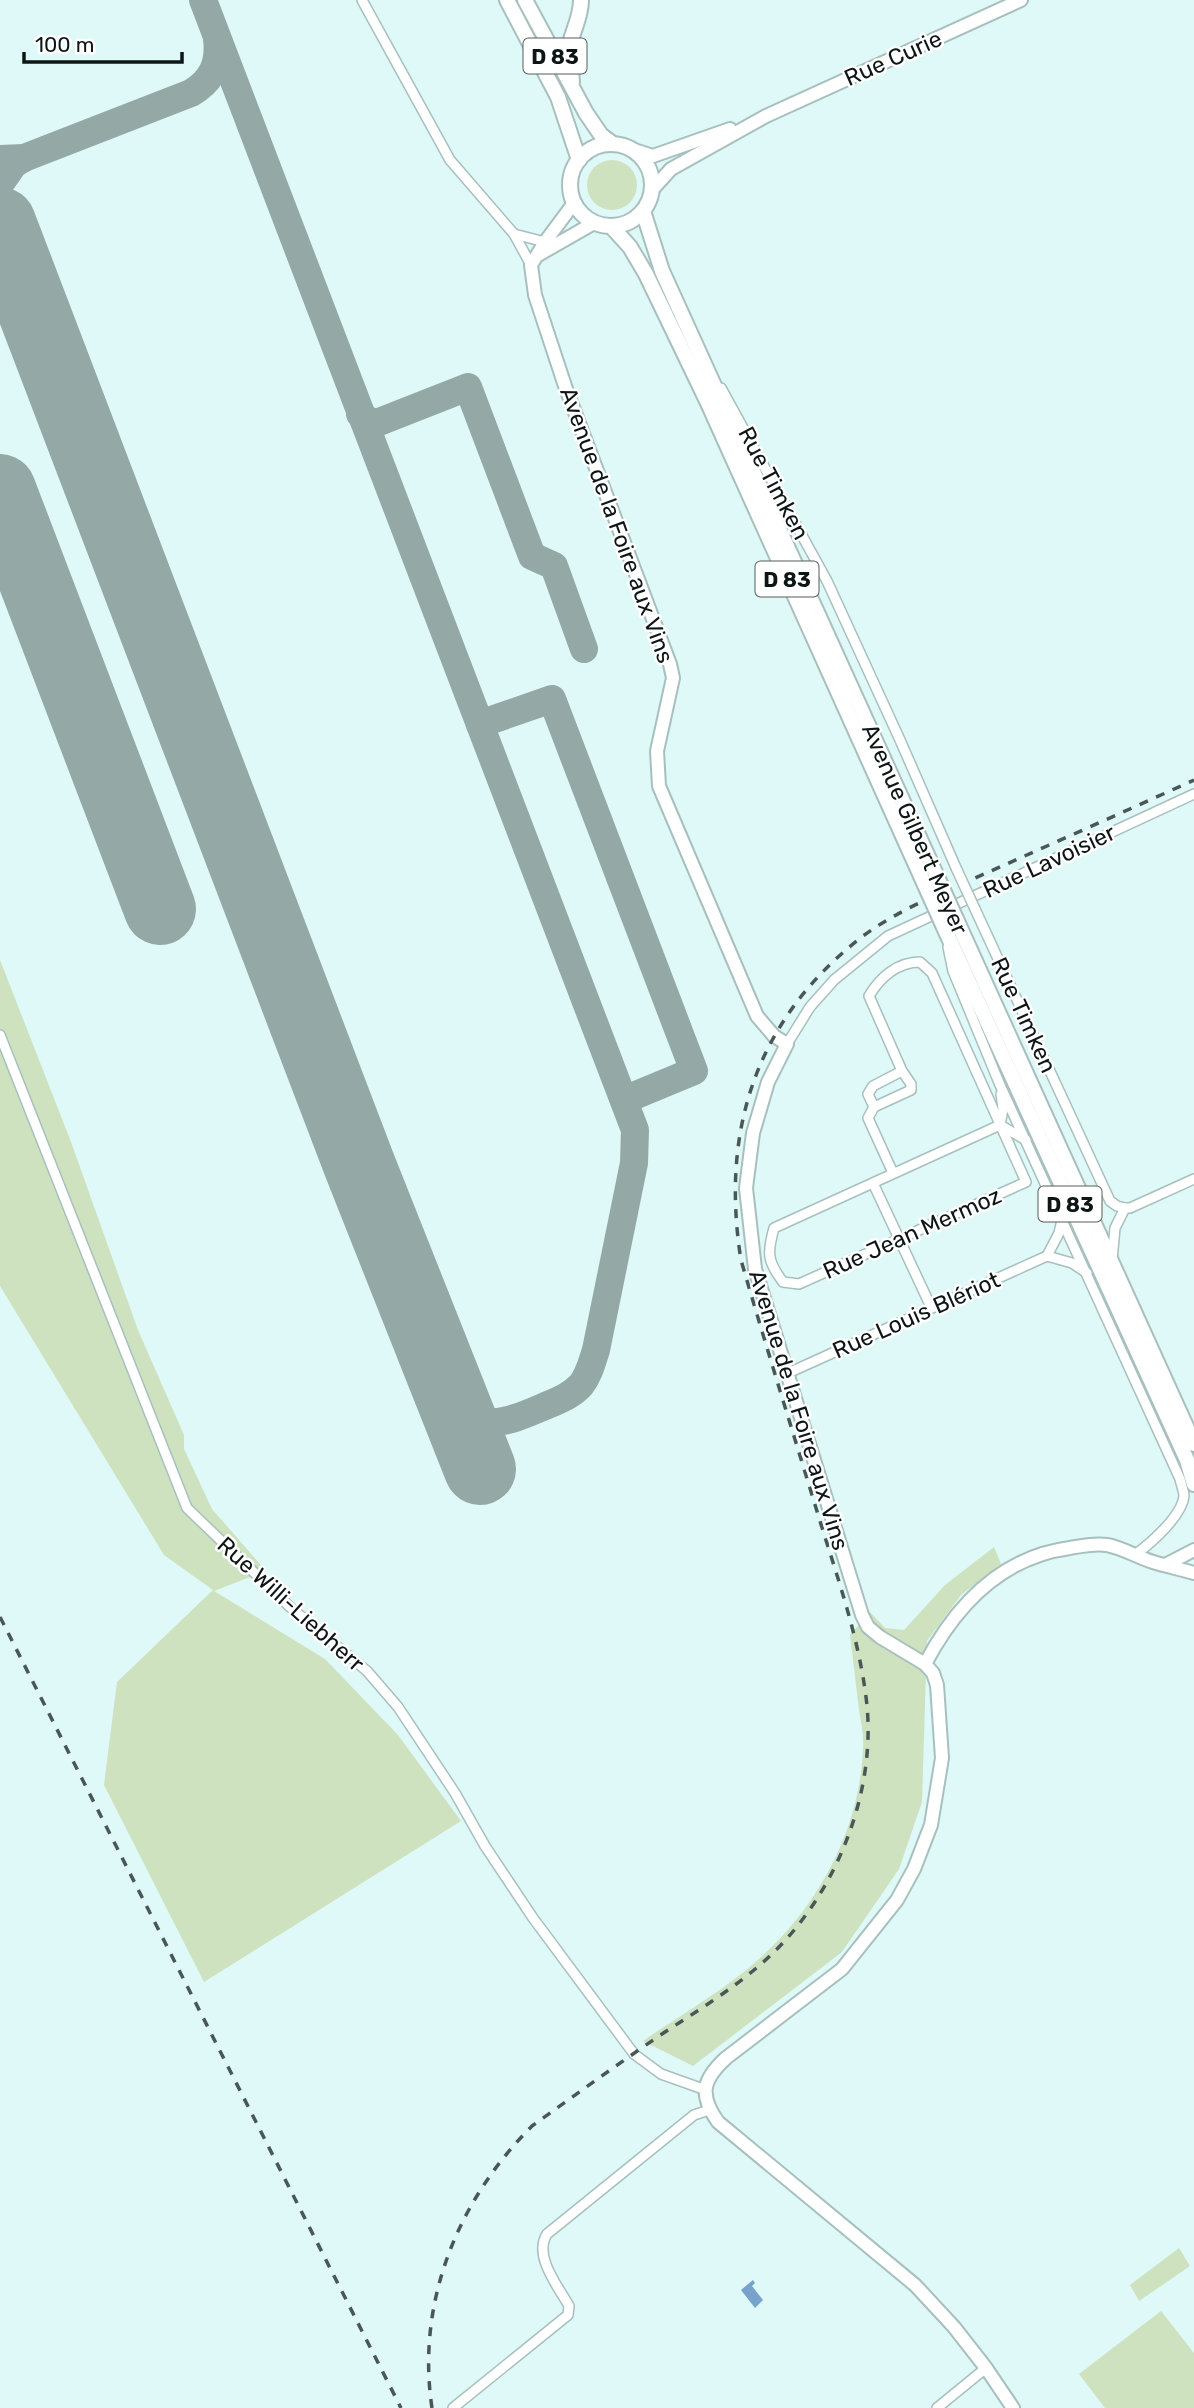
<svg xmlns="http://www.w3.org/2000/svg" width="1194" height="2408" viewBox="0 0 1194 2408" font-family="Rubik,sans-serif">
<rect width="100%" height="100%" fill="#def9f7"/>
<g fill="#cee2c0">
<circle cx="612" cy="185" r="25"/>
<polygon points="0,960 71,1142 138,1330 184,1435 184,1449 212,1509 266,1571 214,1591 325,1659 398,1735 461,1821 204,1982 104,1785 117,1682 213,1590 164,1555 0,1286"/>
<path d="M994,1547L1001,1564L961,1595L927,1641L922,1802L899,1869L842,1952L693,2066L643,2041C682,2014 725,1990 760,1958C819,1906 861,1826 863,1747C864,1735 861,1722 859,1710C856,1685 853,1660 850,1635L870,1612L885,1628L904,1630L945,1585Z"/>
<polygon points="1179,2248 1190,2266 1139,2301 1130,2285"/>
<polygon points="1161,2311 1194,2353 1194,2408 1105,2408 1079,2374"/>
</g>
<polygon fill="#77a2cc" points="753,2280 755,2283 752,2286 763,2300 755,2308 741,2290"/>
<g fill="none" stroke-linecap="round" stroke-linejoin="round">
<g stroke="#94a8a6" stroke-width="28">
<path d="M203,0L635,1130L634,1163L596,1350C592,1362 589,1375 581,1385C571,1396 557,1401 543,1407C503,1424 477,1435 449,1392"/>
<path d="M0,159L24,158L191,93C212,81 220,63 217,39"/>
<polyline points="0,184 14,164 24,158"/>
<polyline points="360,414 370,422 379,422 468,387 532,556 554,566 584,649"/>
<polyline points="480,724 552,699 694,1071 624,1100"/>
</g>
<g stroke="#94a8a6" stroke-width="72">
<polyline points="0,223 359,1164 480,1469"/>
<polyline points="0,490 160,909"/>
</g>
<defs>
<g id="street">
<polyline points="362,0 450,160 514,234 531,265"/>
<polyline points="514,234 545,242"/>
<polyline points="721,388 827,581 900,740 957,870"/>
<polyline points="975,909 1110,1201 1117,1206 1125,1208"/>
<path d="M948,947L953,971L1000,1085L1180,1479C1181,1484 1184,1492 1184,1496C1182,1516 1151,1543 1136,1554"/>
<polyline points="0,1035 187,1508 290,1607 367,1671 398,1707 455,1793 485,1846 533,1918 634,2054 661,2074 706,2090"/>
<polyline points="787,1044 810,1007 834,980 888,936 1194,794"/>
<polyline points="874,1107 911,1090 911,1084 902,1071"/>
<polyline points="1000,1125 1003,1109 1001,1094"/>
<polyline points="1000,1125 1026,1140"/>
<path d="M893,1173L868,1118L874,1107L868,1094L873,1086L902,1071L869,996C880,977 898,962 920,962L932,973L1026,1182L799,1284L783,1282C767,1261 767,1253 774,1228L1000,1125"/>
<polyline points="873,1183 931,1307"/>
<polyline points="1125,1208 1130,1208 1194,1179"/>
<polyline points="1047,1256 1072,1263 1087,1273"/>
<polyline points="1047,1256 1059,1233 1062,1220"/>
<polyline points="1112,1260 1115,1228 1125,1208"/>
<polyline points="786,1374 1047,1256"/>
<path d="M453,2408L568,2315L569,2306C558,2286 533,2256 547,2234L694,2115L709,2110"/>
<polyline points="937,2408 986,2368"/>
</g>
<g id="secondary">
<polyline points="628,148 653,156 730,129"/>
<polyline points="651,191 671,169 766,116 1021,0"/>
<path d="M574,203L545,242L531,265L535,295L565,386L670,664L673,678L657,751L659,786L757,1016L774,1036L787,1044L768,1082L753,1133L746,1188L755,1269L862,1615L868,1627L880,1637L925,1664L933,1673L937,1685L942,1758L931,1825L914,1869L897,1900L842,1969L726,2058C702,2080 699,2095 718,2122L915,2285L954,2327L986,2368L1013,2408"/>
<polyline points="538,255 594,223"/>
<polyline points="1167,1564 1194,1550"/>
<path d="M925,1664C956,1605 1001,1557 1070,1548C1081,1546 1095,1543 1107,1545C1123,1548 1137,1557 1153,1562C1166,1566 1180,1569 1194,1573"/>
</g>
<g id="primary">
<polyline points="507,0 558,97 579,160"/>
<polyline points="525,0 586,113 601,135 613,144"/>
<path d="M572,82C571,68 568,54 571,40C575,26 581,15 581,0"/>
<circle cx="611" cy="185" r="41"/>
<polyline points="643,211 662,271 938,879"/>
<polyline points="611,226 630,247 646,274 708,403 925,885"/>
<polyline points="956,919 1194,1444"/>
<polyline points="943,925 1187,1460 1194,1484"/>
</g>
</defs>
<use href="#street" stroke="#a7c0be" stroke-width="12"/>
<use href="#secondary" stroke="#a7c0be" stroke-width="16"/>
<use href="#primary" stroke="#a7c0be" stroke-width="18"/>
<use href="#street" stroke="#fff" stroke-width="9"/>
<use href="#secondary" stroke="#fff" stroke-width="12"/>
<use href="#primary" stroke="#fff" stroke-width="14"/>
<g stroke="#495756" stroke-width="3.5" stroke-dasharray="9 9" stroke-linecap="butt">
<polyline points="0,1617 401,2408"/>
<path d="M432,2408C416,2302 458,2200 532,2126C575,2095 618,2064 662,2034C700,2009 740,1985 773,1953C838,1890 878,1788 866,1697C858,1633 835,1571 816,1508C791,1426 765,1343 741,1260C720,1129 757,1018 863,936C901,908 948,890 991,871C1058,841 1126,811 1194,780"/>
</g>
<defs>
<polyline id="street-bridge" points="957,870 975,909"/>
<g id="primary-bridge">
<polyline points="938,879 956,919"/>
<polyline points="925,885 943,925"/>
</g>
</defs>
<use href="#street-bridge" stroke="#a7c0be" stroke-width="12" stroke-linecap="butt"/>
<use href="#primary-bridge" stroke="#a7c0be" stroke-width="18" stroke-linecap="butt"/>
<use href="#street-bridge" stroke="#fff" stroke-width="9"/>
<use href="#primary-bridge" stroke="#fff" stroke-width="14"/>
</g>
<g text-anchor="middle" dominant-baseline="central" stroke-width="5" stroke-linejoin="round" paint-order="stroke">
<g fill="#fff" stroke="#565c5b" stroke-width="2">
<rect x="523.5" y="38.5" width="63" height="35" rx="5"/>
<rect x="755.5" y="561.5" width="63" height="35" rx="5"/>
<rect x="1038.5" y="1186.5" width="63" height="35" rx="5"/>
</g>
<g font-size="21" font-weight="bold" fill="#0d1615">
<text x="555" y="56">D 83</text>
<text x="787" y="579">D 83</text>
<text x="1070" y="1204">D 83</text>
</g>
<g font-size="23" fill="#0d1615" stroke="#fff">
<text transform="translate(893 58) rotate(-24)">Rue Curie</text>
<text transform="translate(774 483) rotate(62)">Rue Timken</text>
<text transform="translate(617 525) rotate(70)">Avenue de la Foire aux Vins</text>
<text transform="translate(915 829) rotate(66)">Avenue Gilbert Meyer</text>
<text transform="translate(1049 861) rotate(-25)">Rue Lavoisier</text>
<text transform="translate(1024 1015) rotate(65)">Rue Timken</text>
<text transform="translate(912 1233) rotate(-24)">Rue Jean Mermoz</text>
<text transform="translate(916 1315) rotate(-24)">Rue Louis Blériot</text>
<text transform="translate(799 1410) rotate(73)">Avenue de la Foire aux Vins</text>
<text transform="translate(291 1604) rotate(42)">Rue Willi-Liebherr</text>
</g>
</g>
<path d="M24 52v10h158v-10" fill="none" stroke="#0d1615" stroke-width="3.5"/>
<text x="35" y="52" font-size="21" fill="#0d1615" stroke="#ffffff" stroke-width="5" paint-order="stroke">100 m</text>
</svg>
